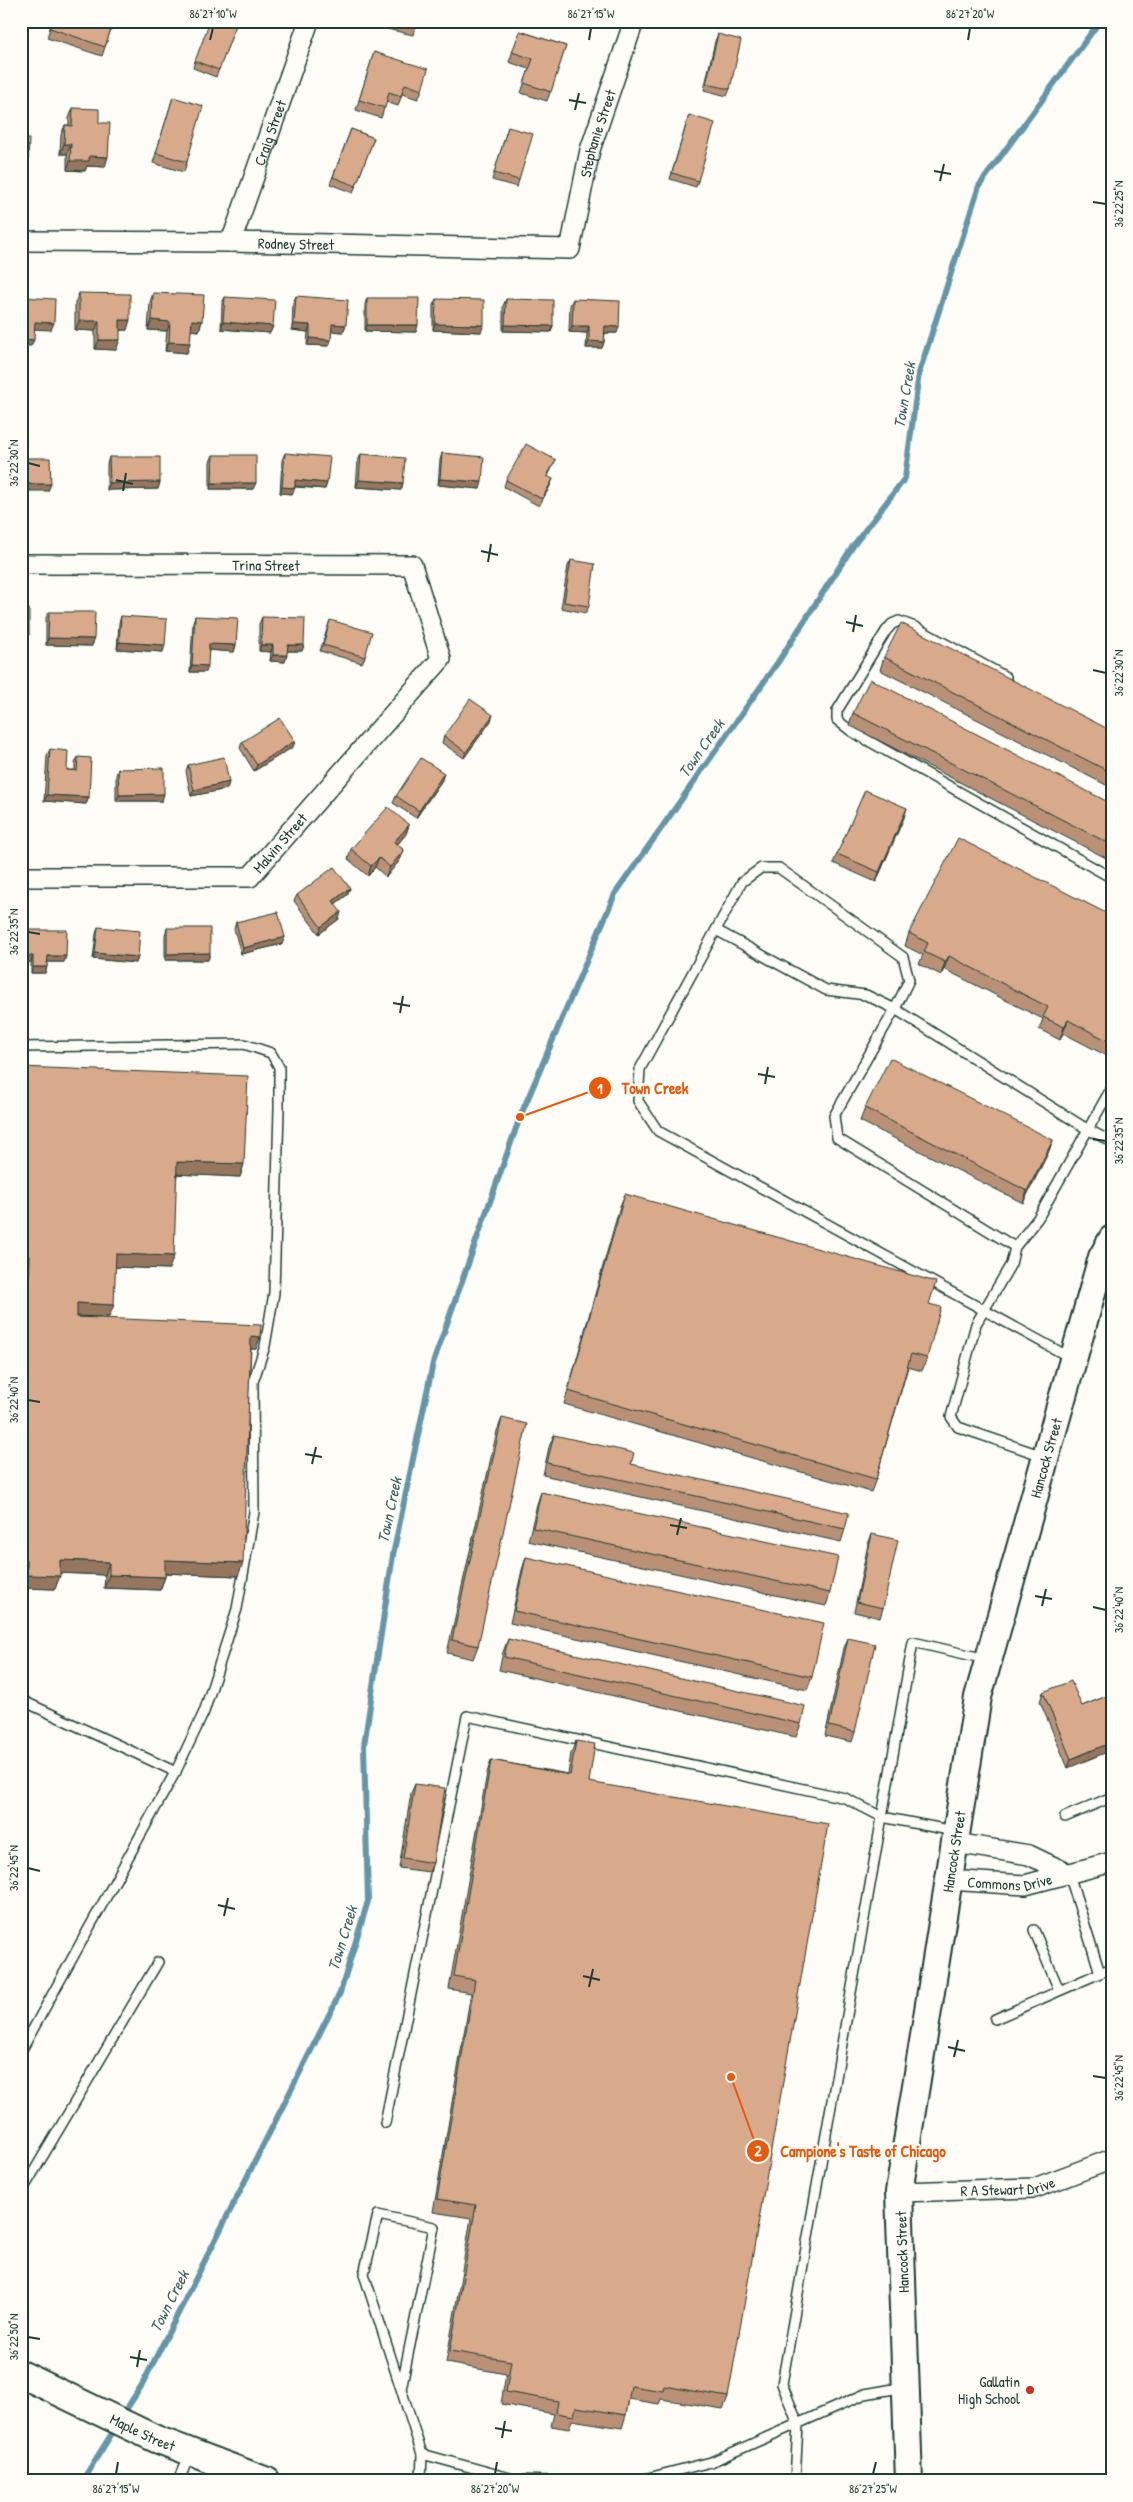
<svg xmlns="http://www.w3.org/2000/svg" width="1133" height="2502" viewBox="0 0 1133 2502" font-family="'Patrick Hand',sans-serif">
<rect width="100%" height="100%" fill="#fdfcf7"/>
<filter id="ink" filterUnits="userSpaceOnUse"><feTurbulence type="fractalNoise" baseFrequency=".02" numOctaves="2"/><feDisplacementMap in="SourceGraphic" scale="10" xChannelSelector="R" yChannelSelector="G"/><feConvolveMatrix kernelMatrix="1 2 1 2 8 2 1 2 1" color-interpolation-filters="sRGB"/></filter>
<g filter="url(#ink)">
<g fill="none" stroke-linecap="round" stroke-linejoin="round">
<g stroke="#6596a8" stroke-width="6">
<polyline points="122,2416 142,2385 340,1993 368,1901 364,1745 393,1555 433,1363 520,1117 615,894 778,662 853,546 905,478 919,373 979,186 1100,21"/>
<polyline points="82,2481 116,2427"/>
</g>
<defs>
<g id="lane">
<polyline points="1006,677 915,627 899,621 892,624 886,631 837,711 837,720 851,731 1112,878"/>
<polyline points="716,930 826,990 866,995 895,1009 834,1116 837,1138 1015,1247"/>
<polyline points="21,1047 244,1044 271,1053 279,1067 279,1109 274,1293 265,1346 253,1382 254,1512 237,1609 204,1712 177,1769 21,2051"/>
<polyline points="1071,1358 658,1131 638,1101 640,1069 742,882 761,868 779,868 903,957 909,980 895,1009 1087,1129 1112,1142"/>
<polyline points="1043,1456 958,1427 951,1417 976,1324 1011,1264 1015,1247 1038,1218 1112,1087"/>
<polyline points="21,1700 176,1772"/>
<polyline points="1065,1817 1112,1797"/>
<polyline points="1034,1930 1059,1990"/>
<polyline points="1100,1973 1112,1968"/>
<polyline points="995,2019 1100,1973 1069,1874"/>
<polyline points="385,2123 467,1716 845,1798 882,1817 913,1642 986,1659"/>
<polyline points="21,2193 158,1962"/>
<polyline points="401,2389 434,2227 378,2215 364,2274 422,2454"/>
<polyline points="179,2481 190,2453"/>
<polyline points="421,2481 422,2454 517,2480 550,2481"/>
<polyline points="636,2481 711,2462 865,2394 905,2387"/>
<polyline points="795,2481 798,2424 782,2384 882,1817 954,1831"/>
</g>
<g id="street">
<path id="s1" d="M21,241L231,242L570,249L590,150L634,21"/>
<path id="s2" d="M231,242L309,21"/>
<path id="s3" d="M21,564L412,565L441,659L250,877H21"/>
<polyline points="955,1843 1029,1855 1069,1874"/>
<path id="s4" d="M949,1880L1025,1885L1112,1862"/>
<path id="s5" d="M899,2192L1035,2188L1112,2159"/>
</g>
<g id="secondary">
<path id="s6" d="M21,2374L156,2439L267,2481"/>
<path id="s7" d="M909,2481L899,2192L978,1697L1102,1257L1112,1239"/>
</g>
</defs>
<use href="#lane" stroke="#1f3d34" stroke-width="12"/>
<use href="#street" stroke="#1f3d34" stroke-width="22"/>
<use href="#secondary" stroke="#1f3d34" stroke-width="30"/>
<use href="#lane" stroke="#fdfcf7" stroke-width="9"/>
<use href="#street" stroke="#fdfcf7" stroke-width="19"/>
<use href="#secondary" stroke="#fdfcf7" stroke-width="26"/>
</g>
<g fill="#ba9177" stroke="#1f3d34">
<polygon points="52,21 95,23 111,29 102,56 47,38"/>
<polygon points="389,21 417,21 413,35 387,29"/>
<polygon points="237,22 216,77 193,68 195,61"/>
<polygon points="520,31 566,46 547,101 521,93 529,69 509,62"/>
<polygon points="718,34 730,89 727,96 704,90 715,41"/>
<polygon points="374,52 422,90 418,99 402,94 398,106 386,102 381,118 356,110"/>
<polygon points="173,97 187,162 184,172 153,163"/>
<polygon points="73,108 99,123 105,167 87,166 85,171 67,170 67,154 60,154 61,135 65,125 69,125 69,118"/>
<polygon points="689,115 698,181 696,187 670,179"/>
<polygon points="508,127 519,180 517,187 492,180"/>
<polygon points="351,129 374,138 353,193 330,184"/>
<polygon points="79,293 127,330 120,330 116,350 95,349 95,331 75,330 75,303"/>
<polygon points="153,293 202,321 199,331 191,330 187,353 165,351 167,331 148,330 150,302"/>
<polygon points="296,296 346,325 343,332 332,331 329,346 307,345 308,332 292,330 293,303"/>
<polygon points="225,297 273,326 270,333 221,329 222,303"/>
<polygon points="367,298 416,332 365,331 365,304"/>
<polygon points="436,299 481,332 433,330 433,305"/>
<polygon points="506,299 553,326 551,332 503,331 503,306"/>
<polygon points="573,299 617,333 605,333 604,342 602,348 586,348 587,333 569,332 570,305"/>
<polygon points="285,453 327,483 325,489 295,487 292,494 280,493 282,460"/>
<polygon points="442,453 480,489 438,485 440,460"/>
<polygon points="361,454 403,483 401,490 356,487 358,461"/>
<polygon points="213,455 253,489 210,489 210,462"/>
<polygon points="109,457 160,482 158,489 107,490 107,464"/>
<polygon points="553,466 548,476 550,486 539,506 504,487 506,480"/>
<polygon points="571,560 589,606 586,613 561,608 568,566"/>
<polygon points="49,612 94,639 92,646 46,645 46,618"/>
<polygon points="121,616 163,652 117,649 119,623"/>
<polygon points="195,616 236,645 234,652 209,650 206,672 190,672 193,622"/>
<polygon points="262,617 304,645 302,651 287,651 285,662 270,661 271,652 259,651 259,624"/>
<polygon points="330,620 365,657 362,663 320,651"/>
<polygon points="884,657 1112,731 1112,788 880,670"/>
<polygon points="853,713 1112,804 1112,861 849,725"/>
<polygon points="491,721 464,758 442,743 444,736"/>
<polygon points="295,741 293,747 254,771 240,748 242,742"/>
<polygon points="50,749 67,770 75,770 75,763 78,757 89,797 86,804 44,801 47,756"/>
<polygon points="188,765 229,782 227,789 191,796 186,771"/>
<polygon points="118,769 162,801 116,801 116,775"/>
<polygon points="442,780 416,818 393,803 396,796"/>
<polygon points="907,808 876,882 833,863 837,854"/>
<polygon points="409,825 406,834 397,845 404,850 400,860 386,877 375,867 368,876 348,859 351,849"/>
<polygon points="350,888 347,895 335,904 339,919 319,934 294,901 297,895"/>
<polygon points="1112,916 1112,1052 1109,1057 1063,1033 1060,1040 1039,1029 1043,1019 944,969 941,975 919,964 923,955 905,946 909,933"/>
<polygon points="236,922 282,944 241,954 234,929"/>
<polygon points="98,927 138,957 136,963 93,959 96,934"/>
<polygon points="167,928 210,953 208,960 165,960 165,935"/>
<polygon points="24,930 66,956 64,962 48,962 45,973 31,973 31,962 21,962 22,936"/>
<polygon points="21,1067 244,1164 240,1177 177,1174 169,1269 115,1267 109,1317 77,1316 77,1317 260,1337 256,1349 251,1349 238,1576 165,1573 165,1577 160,1590 104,1588 105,1575 60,1573 55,1589 22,1588 23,1574 21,1574 21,1321 24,1322 25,1269 21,1269"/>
<polygon points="865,1108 1053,1140 1048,1153 1023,1203 860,1121"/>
<polygon points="625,1194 929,1304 927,1358 922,1371 908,1367 876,1479 871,1492 564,1404 620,1206"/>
<polygon points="502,1418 478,1646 473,1659 447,1653 497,1431"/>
<polygon points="554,1435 631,1464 845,1529 841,1542 543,1475 549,1447"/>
<polygon points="541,1492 830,1593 826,1606 528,1541 537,1504"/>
<polygon points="872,1534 883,1608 880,1618 854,1612 868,1544"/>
<polygon points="526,1557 812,1677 807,1690 510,1623 522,1570"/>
<polygon points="848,1638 855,1732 852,1742 825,1736 844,1648"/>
<polygon points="508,1639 801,1724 796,1737 499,1670 503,1652"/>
<polygon points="1043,1692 1082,1706 1112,1694 1068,1768 1040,1702"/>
<polygon points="576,1741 589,1782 728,2397 723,2409 661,2399 659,2404 629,2399 626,2415 622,2428 572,2420 569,2429 551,2426 554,2414 501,2404 506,2374 446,2363 471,2218 433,2212 471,1993 449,1989 487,1773 491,1760 568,1774 571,1753"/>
<polygon points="415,1784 433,1863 429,1872 399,1868 411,1793"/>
</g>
<g fill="#977661" stroke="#1f3d34">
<polygon points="64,144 71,144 67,154 60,154"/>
<polygon points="89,156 108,157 105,167 87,166 85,171 67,170 70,161"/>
<polygon points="21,164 28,164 26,171 21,171"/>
<polygon points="120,320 130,320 127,330 116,330"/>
<polygon points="152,320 170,322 167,331 148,330"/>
<polygon points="192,320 202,321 199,331 188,330"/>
<polygon points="79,321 99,321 95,331 75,330"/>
<polygon points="35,322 54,323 51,330 32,329"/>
<polygon points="223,322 273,326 270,333 221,329"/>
<polygon points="294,324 310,325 308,332 292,330"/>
<polygon points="332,324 346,325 343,332 330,331"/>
<polygon points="435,324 484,325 481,332 433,330"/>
<polygon points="367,325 418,325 416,332 365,331"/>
<polygon points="505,325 553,326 551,332 503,331"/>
<polygon points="572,326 589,326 587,333 569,332"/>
<polygon points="605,326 619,327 617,333 603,333"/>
<polygon points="310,338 331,340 329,346 307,345"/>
<polygon points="21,339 34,340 31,346 21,346"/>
<polygon points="99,340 120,340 116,350 95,349"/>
<polygon points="589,341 604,342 602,348 586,348"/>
<polygon points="169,342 190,343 187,353 165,351"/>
<polygon points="440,479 482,482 480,489 438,485"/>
<polygon points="553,479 550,486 539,506 542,499"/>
<polygon points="295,480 327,483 325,489 293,486"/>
<polygon points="359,480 403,483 401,490 356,487"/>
<polygon points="160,482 158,489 107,490 110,483"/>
<polygon points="212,483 256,483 253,489 210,489"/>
<polygon points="21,484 51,484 48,491 21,491"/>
<polygon points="282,487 295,488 292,494 280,493"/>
<polygon points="21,634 29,634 27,641 21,641"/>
<polygon points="48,638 94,639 92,646 46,645"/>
<polygon points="119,642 165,645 163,652 117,649"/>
<polygon points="209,644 236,645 234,652 207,650"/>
<polygon points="261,645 273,645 271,652 259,651"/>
<polygon points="288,645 304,645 302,651 285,651"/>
<polygon points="273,655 287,655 285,662 270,661"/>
<polygon points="192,665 208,666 206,672 190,672"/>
<polygon points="493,715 491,721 464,758 466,752"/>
<polygon points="295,741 293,747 254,771 257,765"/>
<polygon points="444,773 442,780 416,818 419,811"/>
<polygon points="229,782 227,789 191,796 194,790"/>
<polygon points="164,794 162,801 116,801 119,795"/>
<polygon points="47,795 89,797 86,804 44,801"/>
<polygon points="907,808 904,818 876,882 879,872"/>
<polygon points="409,825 406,834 391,852 394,842"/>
<polygon points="404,850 400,860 386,877 390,867"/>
<polygon points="379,858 375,867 368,876 371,866"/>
<polygon points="350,888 347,895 331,907 333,901"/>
<polygon points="341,912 339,919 319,934 321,927"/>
<polygon points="285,937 282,944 241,954 243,948"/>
<polygon points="95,953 138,957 136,963 93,959"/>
<polygon points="210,953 208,960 165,960 167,954"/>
<polygon points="24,956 33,956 31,962 21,962"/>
<polygon points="48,956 66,956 64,962 45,962"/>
<polygon points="949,956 944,969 941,975 945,962"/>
<polygon points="33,967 47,967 45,973 31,973"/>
<polygon points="1068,1020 1063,1033 1060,1040 1064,1027"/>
<polygon points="1053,1140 1048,1153 1023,1203 1027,1191"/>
<polygon points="177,1162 244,1164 240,1177 173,1174"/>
<polygon points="116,1254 174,1256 169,1269 111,1267"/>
<polygon points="21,1256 30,1256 25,1269 21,1269"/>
<polygon points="77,1303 114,1305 109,1317 72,1316"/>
<polygon points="251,1336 260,1337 256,1349 247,1349"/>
<polygon points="60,1560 109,1562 105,1575 56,1573"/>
<polygon points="165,1560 243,1563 238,1576 161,1573"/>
<polygon points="21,1561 27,1561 23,1574 21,1574"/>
<polygon points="27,1575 60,1576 55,1589 22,1588"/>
<polygon points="109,1575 165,1577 160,1590 104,1588"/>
<polygon points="1112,1742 1112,1750 1068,1768 1071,1759"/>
</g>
<g fill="#d8a98a" stroke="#1f3d34">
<polygon points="52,21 96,21 95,23 111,29 105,47 50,28"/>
<polygon points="210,21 235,21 237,22 219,70 195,61"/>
<polygon points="390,21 417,21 416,28 390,22"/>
<polygon points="520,31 566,46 551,92 524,83 533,59 512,52"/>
<polygon points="718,34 741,40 730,89 706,84"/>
<polygon points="374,52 428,69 422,90 405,84 401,96 389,92 385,108 359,100"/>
<polygon points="173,97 203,106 187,162 156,153"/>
<polygon points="73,108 99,109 99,123 110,123 108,157 89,156 89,161 70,161 71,144 64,144 65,125 72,126"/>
<polygon points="689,115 715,123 698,181 672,173"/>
<polygon points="508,127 533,134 519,180 494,173"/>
<polygon points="351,129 374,138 356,186 333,177"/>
<polygon points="21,139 29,139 28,164 21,164"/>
<polygon points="79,293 130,294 130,320 120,320 120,340 99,340 99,321 79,321"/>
<polygon points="153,293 204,295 202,321 192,320 190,343 169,342 170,322 152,320"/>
<polygon points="296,296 348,300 346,325 332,324 331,340 310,338 310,325 294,324"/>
<polygon points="21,297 55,299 54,323 35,322 34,340 21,339"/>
<polygon points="225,297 275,300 273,326 223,322"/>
<polygon points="367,298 419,298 418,325 367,325"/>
<polygon points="436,299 484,300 484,325 435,324"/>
<polygon points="506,299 553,300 553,326 505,325"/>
<polygon points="573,299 620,301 619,327 605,326 604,342 589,341 589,326 572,326"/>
<polygon points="526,444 556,460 547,476 553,479 542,499 506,480"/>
<polygon points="285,453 330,457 327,483 295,480 295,488 282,487"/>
<polygon points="442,453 484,457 482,482 440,479"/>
<polygon points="361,454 405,458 403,483 359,480"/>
<polygon points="213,455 256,455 256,483 212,483"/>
<polygon points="109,457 160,457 160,482 110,483"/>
<polygon points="21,458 50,458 51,484 21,484"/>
<polygon points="571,560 595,564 589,606 564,602"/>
<rect x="21" y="609" width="8" height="25"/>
<polygon points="49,612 95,612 94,639 48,638"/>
<polygon points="121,616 167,619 165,645 119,642"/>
<polygon points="195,616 238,618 236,645 209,644 208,666 192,665"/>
<polygon points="262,617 305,618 304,645 288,645 287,655 273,655 273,645 261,645"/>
<polygon points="330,620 372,632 365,657 323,645"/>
<polygon points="901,623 1112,731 1112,773 884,657"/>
<polygon points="870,679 1112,804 1112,845 853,713"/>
<polygon points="470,699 493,715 466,752 444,736"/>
<polygon points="280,718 295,741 257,765 242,742"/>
<polygon points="50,749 68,751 67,770 77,771 78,757 91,758 89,797 47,795"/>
<polygon points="224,757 229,782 194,790 188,765"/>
<polygon points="421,758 444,773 419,811 396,796"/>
<polygon points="164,768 164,794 119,795 118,769"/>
<polygon points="865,790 907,808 879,872 837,854"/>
<polygon points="388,807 409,825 394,842 404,850 390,867 379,858 371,866 351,849"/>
<polygon points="958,838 1112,916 1112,1043 1068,1020 1064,1027 1043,1017 1048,1007 949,956 945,962 924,952 928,943 909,933"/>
<polygon points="334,867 350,888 333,901 341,912 321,927 297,895"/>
<polygon points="278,912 285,937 243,948 236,922"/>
<polygon points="98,927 140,931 138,957 95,953"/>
<polygon points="167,928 210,928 210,953 167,954"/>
<polygon points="24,930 67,930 66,956 48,956 47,967 33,967 33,956 24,956"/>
<polygon points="890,1058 1053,1140 1027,1191 865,1108"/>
<polygon points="21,1067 248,1076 244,1164 177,1162 174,1256 116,1254 114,1305 77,1303 77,1317 261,1325 260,1337 251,1336 243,1563 165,1560 165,1577 109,1575 109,1562 60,1560 60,1576 27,1575 27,1561 21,1561 21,1321 28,1322 30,1256 21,1256"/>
<polygon points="625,1194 936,1282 929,1304 941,1307 927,1358 911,1354 876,1479 568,1391"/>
<polygon points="502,1418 527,1424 478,1646 452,1640"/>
<polygon points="554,1435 634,1453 631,1464 849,1513 845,1529 547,1463"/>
<polygon points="541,1492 838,1557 830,1593 533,1528"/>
<polygon points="872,1534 898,1540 883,1608 857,1602"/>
<polygon points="526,1557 824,1623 812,1677 514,1611"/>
<polygon points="848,1638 875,1644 855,1732 829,1726"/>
<polygon points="508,1639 805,1706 801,1724 504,1657"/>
<polygon points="1071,1681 1082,1706 1112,1694 1112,1742 1071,1759 1043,1692"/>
<polygon points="576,1741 595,1744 589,1782 828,1824 728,2397 664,2386 663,2391 631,2386 626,2415 576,2407 574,2416 556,2413 558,2401 506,2392 511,2361 450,2351 476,2205 437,2199 475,1980 454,1976 491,1760 570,1775"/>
<polygon points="415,1784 445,1788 433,1863 403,1858"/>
</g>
</g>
<path fill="none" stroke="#1f3d34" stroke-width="2" d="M210,40L213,28M589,40L591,28M968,40L970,28M569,100L586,103M575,110L579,93M934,171L951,174M940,181L944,164M1093,202L1106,204M28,463L40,466M116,480L133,484M123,491L126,473M481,551L498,555M488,562L491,544M846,622L863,626M853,632L856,615M1093,670L1106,673M28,932L40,934M393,1003L410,1006M400,1013L403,996M758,1074L775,1077M765,1084L768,1067M1093,1139L1106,1141M28,1400L40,1402M305,1454L322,1457M312,1464L316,1447M670,1525L687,1528M677,1535L681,1518M1035,1596L1052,1599M1042,1606L1046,1589M1093,1607L1106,1610M28,1868L40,1871M218,1905L235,1909M224,1916L228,1898M583,1976L600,1980M589,1987L593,1969M948,2047L965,2051M954,2057L958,2040M1093,2076L1106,2078M28,2337L40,2339M130,2357L147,2360M137,2367L140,2350M495,2428L512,2431M502,2438L505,2421M116,2474L118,2462M495,2474L497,2462M873,2474L876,2462"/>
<circle fill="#c8321e" stroke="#fdfcf7" stroke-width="2" cx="1030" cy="2390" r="5"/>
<g text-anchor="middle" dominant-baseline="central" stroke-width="5" stroke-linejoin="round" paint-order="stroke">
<g font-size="15" fill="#1f3d34" stroke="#fdfcf7">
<text stroke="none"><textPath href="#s2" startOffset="116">Craig Street</textPath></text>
<text stroke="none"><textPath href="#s1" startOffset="668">Stephanie Street</textPath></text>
<text stroke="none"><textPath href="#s1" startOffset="275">Rodney Street</textPath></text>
<text stroke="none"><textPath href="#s3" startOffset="245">Trina Street</textPath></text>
<text transform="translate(280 843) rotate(-49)">Malvin Street</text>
<text stroke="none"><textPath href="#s7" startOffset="1039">Hancock Street</textPath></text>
<text stroke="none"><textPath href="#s7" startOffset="634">Hancock Street</textPath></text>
<text stroke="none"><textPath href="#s4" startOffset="61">Commons Drive</textPath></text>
<text stroke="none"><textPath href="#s5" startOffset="109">R A Stewart Drive</textPath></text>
<text transform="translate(902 2252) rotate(-92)">Hancock Street</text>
<text stroke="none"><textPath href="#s6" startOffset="135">Maple Street</textPath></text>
</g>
<g font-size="15" fill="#1f3d34" stroke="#fdfcf7" text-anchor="end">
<text x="1020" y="2381">Gallatin<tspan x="1020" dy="17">High School</tspan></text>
</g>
<g font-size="16" font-style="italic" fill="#3c6264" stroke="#fdfcf7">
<text transform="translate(904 395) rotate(-80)">Town Creek</text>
<text transform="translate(701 748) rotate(-55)">Town Creek</text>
<text transform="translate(389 1510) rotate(-78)">Town Creek</text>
<text transform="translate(342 1938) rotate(-73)">Town Creek</text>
<text transform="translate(169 2301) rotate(-63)">Town Creek</text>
</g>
</g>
<path fill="none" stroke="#e8590c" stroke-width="2" d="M520 1117L600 1088M731 2077L758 2151"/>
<g fill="#e8590c" stroke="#fdfcf7" stroke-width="2">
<circle cx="520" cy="1117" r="5"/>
<circle cx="731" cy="2077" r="5"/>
<circle cx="600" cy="1088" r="12"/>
<circle cx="758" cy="2151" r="12"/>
</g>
<g font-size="15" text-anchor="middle" font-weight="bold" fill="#fff">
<text x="600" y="1094">1</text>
<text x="758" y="2156">2</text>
</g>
<g font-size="16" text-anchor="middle" font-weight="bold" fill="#e8590c" stroke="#fdfcf7" stroke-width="5" stroke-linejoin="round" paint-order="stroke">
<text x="655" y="1094">Town Creek</text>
<text x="863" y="2157">Campione's Taste of Chicago</text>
</g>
<rect width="1133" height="2502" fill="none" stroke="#fdfcf7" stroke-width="55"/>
<rect x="28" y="28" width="1078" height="2446" fill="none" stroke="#1f3d34" stroke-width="2"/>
<g font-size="12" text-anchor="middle" fill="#1f3d34">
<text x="213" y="18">86°27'10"W</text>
<text x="591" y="18">86°27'15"W</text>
<text x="970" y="18">86°27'20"W</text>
<text transform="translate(1119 204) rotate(-90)" y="4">36°22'25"N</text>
<text transform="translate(14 463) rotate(-90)" y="4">36°22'30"N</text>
<text transform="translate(1119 673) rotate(-90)" y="4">36°22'30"N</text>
<text transform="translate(14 932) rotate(-90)" y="4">36°22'35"N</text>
<text transform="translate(1119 1141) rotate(-90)" y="4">36°22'35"N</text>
<text transform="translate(14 1400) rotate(-90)" y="4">36°22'40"N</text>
<text transform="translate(1119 1610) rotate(-90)" y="4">36°22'40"N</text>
<text transform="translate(14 1868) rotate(-90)" y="4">36°22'45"N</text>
<text transform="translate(1119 2078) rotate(-90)" y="4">36°22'45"N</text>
<text transform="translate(14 2337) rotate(-90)" y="4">36°22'50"N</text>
<text x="116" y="2493">86°27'15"W</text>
<text x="495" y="2493">86°27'20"W</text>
<text x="873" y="2493">86°27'25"W</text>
</g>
</svg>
